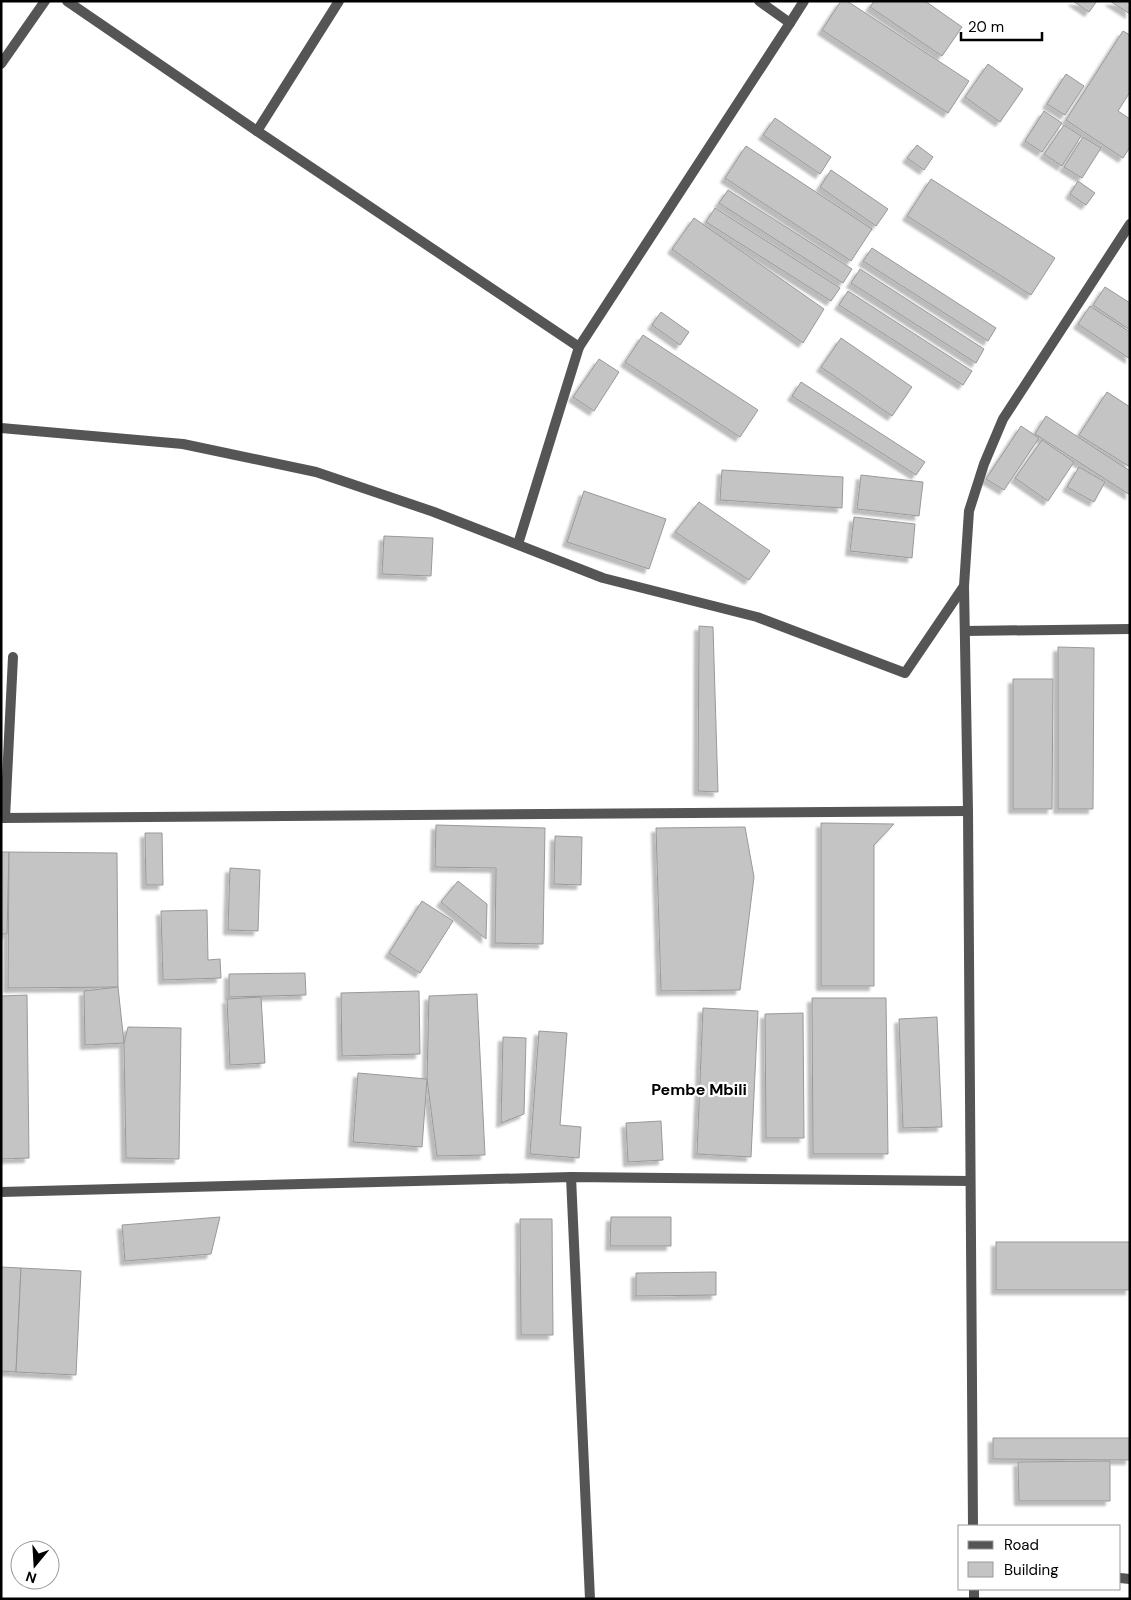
<svg xmlns="http://www.w3.org/2000/svg" width="1131" height="1600" viewBox="0 0 1131 1600" font-family="'DM Sans',sans-serif">
<defs>
<filter id="shadow"><feDropShadow dx="-4.5" dy="4.5" stdDeviation="1" flood-color="#0004"/></filter>
</defs>
<rect width="100%" height="100%" fill="#fff"/>
<g fill="#c4c4c4" stroke="#999" filter="url(#shadow)">
<polygon points="841,1 847,1 969,81 948,113 822,30"/>
<polygon points="874,1 925,1 962,27 942,56 870,7"/>
<polygon points="1073,1 1097,1 1089,12"/>
<polygon points="1110,1 1130,1 1130,14"/>
<polygon points="1123,31 1130,35 1130,92 1118,111 1130,119 1130,147 1123,158 1066,120"/>
<polygon points="988,64 1023,89 1000,122 965,97"/>
<polygon points="1066,74 1084,86 1065,115 1047,104"/>
<polygon points="1044,111 1062,123 1042,152 1025,141"/>
<polygon points="775,118 831,157 820,174 763,135"/>
<polygon points="1064,125 1081,136 1062,166 1044,154"/>
<polygon points="1083,137 1101,148 1082,178 1064,167"/>
<polygon points="917,145 933,157 924,170 907,158"/>
<polygon points="746,146 872,229 851,261 725,178"/>
<polygon points="831,170 888,209 876,226 820,187"/>
<polygon points="931,179 1055,258 1031,295 907,216"/>
<polygon points="1078,181 1095,193 1086,205 1070,194"/>
<polygon points="728,190 852,269 843,283 719,203"/>
<polygon points="715,208 840,288 831,301 706,222"/>
<polygon points="694,218 824,309 803,343 672,249"/>
<polygon points="872,248 996,328 988,341 863,261"/>
<polygon points="860,269 984,349 976,363 851,283"/>
<polygon points="1105,287 1130,303 1130,330 1093,305"/>
<polygon points="848,291 972,371 963,385 839,305"/>
<polygon points="1090,306 1130,332 1130,359 1078,324"/>
<polygon points="661,312 689,332 680,345 652,325"/>
<polygon points="643,335 758,410 740,437 625,362"/>
<polygon points="841,338 912,387 892,416 821,367"/>
<polygon points="599,359 619,372 594,411 573,397"/>
<polygon points="801,382 925,462 916,475 792,396"/>
<polygon points="1107,392 1130,407 1130,467 1079,435"/>
<polygon points="1046,416 1130,471 1130,495 1035,434"/>
<polygon points="1021,426 1039,438 1004,490 986,479"/>
<polygon points="1042,440 1074,462 1048,501 1015,478"/>
<polygon points="1079,467 1105,482 1094,502 1067,487"/>
<polygon points="722,470 843,477 842,508 720,500"/>
<polygon points="861,475 923,482 919,516 857,509"/>
<polygon points="584,491 666,519 649,569 567,542"/>
<polygon points="699,502 770,551 749,580 675,532"/>
<polygon points="854,517 915,524 912,558 850,551"/>
<polygon points="384,536 433,538 431,576 382,574"/>
<polygon points="699,626 713,627 718,792 698,791"/>
<polygon points="1058,647 1094,648 1093,809 1058,809"/>
<polygon points="1013,679 1053,679 1052,809 1013,809"/>
<polygon points="821,823 894,824 874,845 874,986 821,986"/>
<polygon points="436,825 545,828 543,944 495,943 496,868 435,867"/>
<polygon points="745,827 754,877 740,990 661,991 656,828"/>
<polygon points="145,833 162,833 163,885 146,885"/>
<polygon points="555,836 582,837 581,885 554,884"/>
<polygon points="1,852 9,852 7,934 1,934"/>
<polygon points="9,852 117,853 118,987 8,988"/>
<polygon points="230,868 260,870 258,931 228,930"/>
<polygon points="458,881 487,904 486,939 441,902"/>
<polygon points="422,901 453,921 420,973 389,953"/>
<polygon points="207,910 208,960 220,959 221,978 163,980 161,911"/>
<polygon points="305,973 306,995 229,997 229,974"/>
<polygon points="118,987 124,1043 85,1045 84,991"/>
<polygon points="419,991 420,1054 342,1056 341,993"/>
<polygon points="477,994 485,1155 437,1156 427,1079 429,996"/>
<polygon points="27,995 29,1158 1,1159 1,996"/>
<polygon points="261,997 265,1063 230,1065 227,999"/>
<polygon points="812,998 886,998 888,1154 813,1154"/>
<polygon points="703,1008 758,1011 751,1157 697,1154"/>
<polygon points="803,1013 804,1138 766,1138 765,1014"/>
<polygon points="937,1017 942,1127 903,1128 899,1019"/>
<polygon points="128,1027 181,1028 179,1159 126,1158 124,1043"/>
<polygon points="539,1031 567,1033 560,1125 581,1127 579,1158 530,1154"/>
<polygon points="503,1037 526,1038 524,1114 501,1123"/>
<polygon points="358,1073 427,1079 422,1147 353,1142"/>
<polygon points="661,1121 663,1160 628,1162 626,1123"/>
<polygon points="220,1217 211,1254 125,1261 122,1225"/>
<polygon points="611,1217 671,1217 671,1246 610,1246"/>
<polygon points="520,1219 552,1219 553,1335 521,1335"/>
<rect x="996" y="1242" width="134" height="48"/>
<polygon points="1,1267 21,1268 16,1372 1,1371"/>
<polygon points="21,1268 81,1271 76,1375 16,1372"/>
<polygon points="716,1272 716,1295 636,1296 636,1273"/>
<polygon points="993,1438 1130,1438 1130,1460 993,1459"/>
<polygon points="1110,1461 1110,1501 1019,1501 1018,1462"/>
</g>
<g fill="none" stroke-linecap="round" stroke-linejoin="round">
<g stroke="#555" stroke-width="10">
<polyline points="67,1 257,131 339,1"/>
<polyline points="759,1 790,23 804,1"/>
<polyline points="1,64 45,1"/>
<polyline points="257,131 579,347 518,544"/>
<polyline points="579,347 790,23"/>
<polyline points="1,428 183,444 316,472 434,512 603,578 757,617 905,673 964,586"/>
<polyline points="965,631 1130,629"/>
<polyline points="1,818 968,811"/>
<polyline points="5,818 13,657"/>
<polyline points="571,1177 590,1599"/>
<polyline points="1,1192 571,1177 970,1181"/>
<polyline points="973,1526 968,811 964,586 969,511 984,464 1003,419 1130,224"/>
<polyline points="1120,1578 1130,1579"/>
<polyline points="974,1589 974,1599"/>
</g>
</g>
<g text-anchor="middle" dominant-baseline="central" stroke-width="4.5" stroke-linejoin="round" paint-order="stroke">
<g font-size="16" font-weight="bold" fill="#000" stroke="#fff">
<text x="699" y="1089">Pembe Mbili</text>
</g>
</g>
<rect width="1131" height="1600" fill="none" stroke="#000000" stroke-width="5"/>
<rect x="958" y="1525" width="162" height="65" fill="#ffffff" stroke="#999999"/>
<rect x="968" y="1541" width="25" height="8" fill="#555555" stroke="#999999"/>
<text x="1004" y="1550" font-size="15" fill="#000000">Road</text>
<rect x="968" y="1562" width="25" height="15" fill="#c4c4c4" stroke="#999999"/>
<text x="1004" y="1575" font-size="15" fill="#000000">Building</text>
<g transform="translate(35 1565) rotate(198)"><circle r="24" fill="#ffffff" stroke="#999999"/>
<path d="M0-4L9 19L0 12L-9 19Z" fill="#000000"/>
<text y="-8" font-size="14" font-weight="bold" text-anchor="middle" fill="#000000">N</text>
</g>
<path d="M961 32v8h81v-8" fill="none" stroke="#000000" stroke-width="2.5"/>
<text x="968" y="32" font-size="15" fill="#000000" stroke="#ffffff" stroke-width="4" paint-order="stroke">20 m</text>
</svg>
